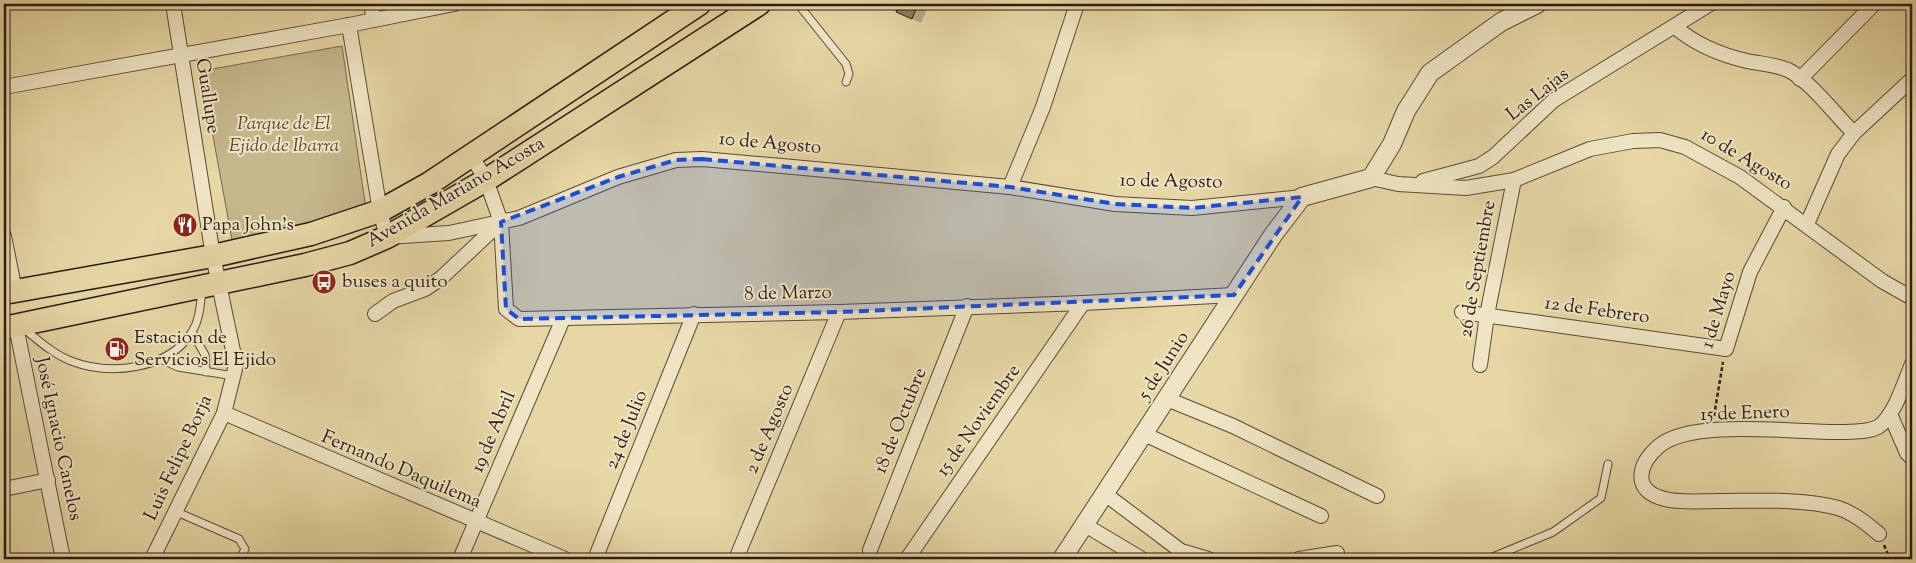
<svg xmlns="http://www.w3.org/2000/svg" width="1916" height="563" viewBox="0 0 1916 563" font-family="'Sorts Mill Goudy',serif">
<rect width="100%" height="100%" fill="#e6d7a5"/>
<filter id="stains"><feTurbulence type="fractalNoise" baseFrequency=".004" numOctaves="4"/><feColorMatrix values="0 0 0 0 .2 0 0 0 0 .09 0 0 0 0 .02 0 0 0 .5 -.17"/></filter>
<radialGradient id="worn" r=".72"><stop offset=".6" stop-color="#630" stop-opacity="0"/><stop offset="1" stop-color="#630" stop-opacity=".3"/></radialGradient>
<polygon fill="#c6b78d" stroke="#796951" points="342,46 366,209 233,245 201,71"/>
<polygon fill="#0003" points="901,4 929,4 921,23 897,12"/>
<polygon fill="#8d7d60" stroke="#2c1b15" points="899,4 918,4 912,19 896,12"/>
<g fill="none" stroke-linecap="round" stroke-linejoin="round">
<defs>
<g id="service">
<polyline points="798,4 846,64 849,74 846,82"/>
<path d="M23,328C38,340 53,354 71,361C110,376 168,370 192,332C200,319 200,305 202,291"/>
<polyline points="192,332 205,355 206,372"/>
<polyline points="160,359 178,367 234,376"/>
<polyline points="177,512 239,539 245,549 240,559"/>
<polyline points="1488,559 1553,532 1601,498 1608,464"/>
</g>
<g id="minor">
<polyline points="371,4 374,20"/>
<polyline points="349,25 380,211 387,237 449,233 519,218 618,177 676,160 702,159 782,166 1010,187 1115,204 1192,208 1302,197"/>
<path d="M1675,27C1695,44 1721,55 1747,61C1761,64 1774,64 1788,70C1812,82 1834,114 1854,133"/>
<polyline points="1800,79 1874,4"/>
<polyline points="4,87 349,25 454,4"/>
<polyline points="471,155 486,180 501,222 506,309 519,319 839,312 1083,303 1234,295"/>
<polyline points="1371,178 1398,184 1466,188 1514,180 1590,149 1633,141 1660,140 1685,147 1740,177 1882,281 1912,298"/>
<polyline points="1423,181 1479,166 1493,157 1554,100 1710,4"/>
<polyline points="1010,187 1043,107 1077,4"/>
<polyline points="1807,224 1838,154 1854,133 1912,79"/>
<polyline points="4,236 15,291"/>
<polyline points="1462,312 1726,349 1750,272 1784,207"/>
<polyline points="375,314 393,301 425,289 440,279 501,222"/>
<polyline points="16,326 63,559"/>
<polyline points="1480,365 1487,315 1514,180"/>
<polyline points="1167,399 1233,426 1377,496"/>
<polyline points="224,413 565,559"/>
<polyline points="1890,414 1907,453 1912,458"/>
<polyline points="1144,434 1321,516"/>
<polyline points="4,489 48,480"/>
<polyline points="1105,494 1181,551 1208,559"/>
<polyline points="1085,525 1142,559"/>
<path d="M1879,534C1867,524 1854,513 1838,508C1802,498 1755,501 1718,501C1701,501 1680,503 1665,499C1631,491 1638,464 1659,446C1693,418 1797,433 1841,432C1853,431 1867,433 1878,427C1894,417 1905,381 1912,364"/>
<polyline points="870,550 967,306"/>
<polyline points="152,559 224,413 236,365 213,256 173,4"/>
<polyline points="460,559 563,319"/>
<polyline points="595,559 694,314"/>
<polyline points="736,559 839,312"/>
<polyline points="907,559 1083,303"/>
<polyline points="1299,559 1337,553"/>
</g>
<polyline id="tertiary" points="1062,559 1273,235 1302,197 1371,178 1392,144 1406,111 1430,73 1501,22 1537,4"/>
<g id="trunk">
<polyline points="4,293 213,256 311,234 380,211 430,183 699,4"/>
<polyline points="4,328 305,265 350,253 387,237 486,180 759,4"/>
</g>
</defs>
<use href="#service" stroke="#5a4a39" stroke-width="9"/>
<use href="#minor" stroke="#5a4a39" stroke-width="16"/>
<use href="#tertiary" stroke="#5a4a39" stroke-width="20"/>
<use href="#trunk" stroke="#2c1b15" stroke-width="25"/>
<g stroke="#2c1b15" stroke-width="2.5" stroke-dasharray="4 2.5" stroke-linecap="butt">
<polyline points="1714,416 1723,362"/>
<polyline points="1884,545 1890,559"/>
</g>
<use href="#service" stroke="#efe5c4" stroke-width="7"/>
<use href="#minor" stroke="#efe5c4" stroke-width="14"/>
<use href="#tertiary" stroke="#efe5c4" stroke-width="18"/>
<use href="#trunk" stroke="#e6d7a5" stroke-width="22"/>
</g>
<path fill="#1d4ed8" fill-opacity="0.2" stroke="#1d4ed8" stroke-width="4" stroke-dasharray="10 6" stroke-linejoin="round" d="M702,159L1010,187L1115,204L1192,208L1302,197L1234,295L839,312L519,319L506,309L501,222L618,177L676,160Z"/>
<defs>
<symbol id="restaurant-disc" viewBox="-11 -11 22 22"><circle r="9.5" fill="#8f2418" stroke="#efe5c4"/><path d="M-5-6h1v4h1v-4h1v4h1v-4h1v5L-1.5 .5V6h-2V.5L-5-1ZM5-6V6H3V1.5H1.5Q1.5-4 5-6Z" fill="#fff"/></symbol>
<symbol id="bus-disc" viewBox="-11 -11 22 22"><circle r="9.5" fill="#8f2418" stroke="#efe5c4"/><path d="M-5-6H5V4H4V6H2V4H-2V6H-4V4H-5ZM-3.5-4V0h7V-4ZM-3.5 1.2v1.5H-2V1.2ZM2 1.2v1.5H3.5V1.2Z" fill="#fff"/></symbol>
<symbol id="fuel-disc" viewBox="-11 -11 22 22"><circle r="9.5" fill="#8f2418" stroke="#efe5c4"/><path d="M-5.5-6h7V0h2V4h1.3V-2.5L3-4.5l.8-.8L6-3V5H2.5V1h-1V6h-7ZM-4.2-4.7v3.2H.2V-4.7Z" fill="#fff"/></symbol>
</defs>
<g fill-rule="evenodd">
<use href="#restaurant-disc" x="171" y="211" width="28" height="28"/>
<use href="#bus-disc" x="310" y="268" width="28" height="28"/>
<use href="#fuel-disc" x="103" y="335" width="28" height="28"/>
</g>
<g text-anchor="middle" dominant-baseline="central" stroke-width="4" stroke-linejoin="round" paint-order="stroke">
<g font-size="19" fill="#2c1b15" stroke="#efe5c4">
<text transform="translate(1538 95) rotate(-38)">Las Lajas</text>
<text transform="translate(207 96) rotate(81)">Guallupe</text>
<text transform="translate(770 144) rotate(5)">10 de Agosto</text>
<text transform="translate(1746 160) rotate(31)">10 de Agosto</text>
<text transform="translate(1171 182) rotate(1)">10 de Agosto</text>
<text transform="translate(456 193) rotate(-30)">Avenida Mariano Acosta</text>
<text transform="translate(1478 269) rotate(-80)">26 de Septiembre</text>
<text transform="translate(788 294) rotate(-1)">8 de Marzo</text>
<text transform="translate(1719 310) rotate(-73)">1 de Mayo</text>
<text transform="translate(1597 311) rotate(8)">12 de Febrero</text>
<text transform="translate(1164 366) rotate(-57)">5 de Junio</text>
<text transform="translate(1745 414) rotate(-2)">15 de Enero</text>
<text transform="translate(901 421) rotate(-68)">18 de Octubre</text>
<text transform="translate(979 421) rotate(-55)">15 de Noviembre</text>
<text transform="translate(770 429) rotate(-67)">2 de Agosto</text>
<text transform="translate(627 430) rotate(-68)">24 de Julio</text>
<text transform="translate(494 432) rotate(-67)">19 de Abril</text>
<text transform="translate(58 439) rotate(78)">José Ignacio Canelos</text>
<text transform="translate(179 458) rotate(-65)">Luis Felipe Borja</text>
<text transform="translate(401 470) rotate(23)">Fernando Daquilema</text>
</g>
<g font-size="19" font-style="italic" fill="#5a4a39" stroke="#efe5c4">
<text x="284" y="124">Parque de El<tspan x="284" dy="22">Ejido de Ibarra</tspan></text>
</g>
<g font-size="19" fill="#2c1b15" stroke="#efe5c4" text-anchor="start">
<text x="202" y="225">Papa John's</text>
<text x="342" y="282">buses a quito</text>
<text x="134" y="338">Estacion de<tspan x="134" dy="22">Servicios El Ejido</tspan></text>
</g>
</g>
<rect width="1916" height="563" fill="none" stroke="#e6d7a5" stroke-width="20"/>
<rect x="5" y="5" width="1906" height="553" fill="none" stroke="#2c1b15" stroke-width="2.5"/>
<rect x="10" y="10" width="1896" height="543" fill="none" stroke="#2c1b15"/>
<rect width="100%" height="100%" filter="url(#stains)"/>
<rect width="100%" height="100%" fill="url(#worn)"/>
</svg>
